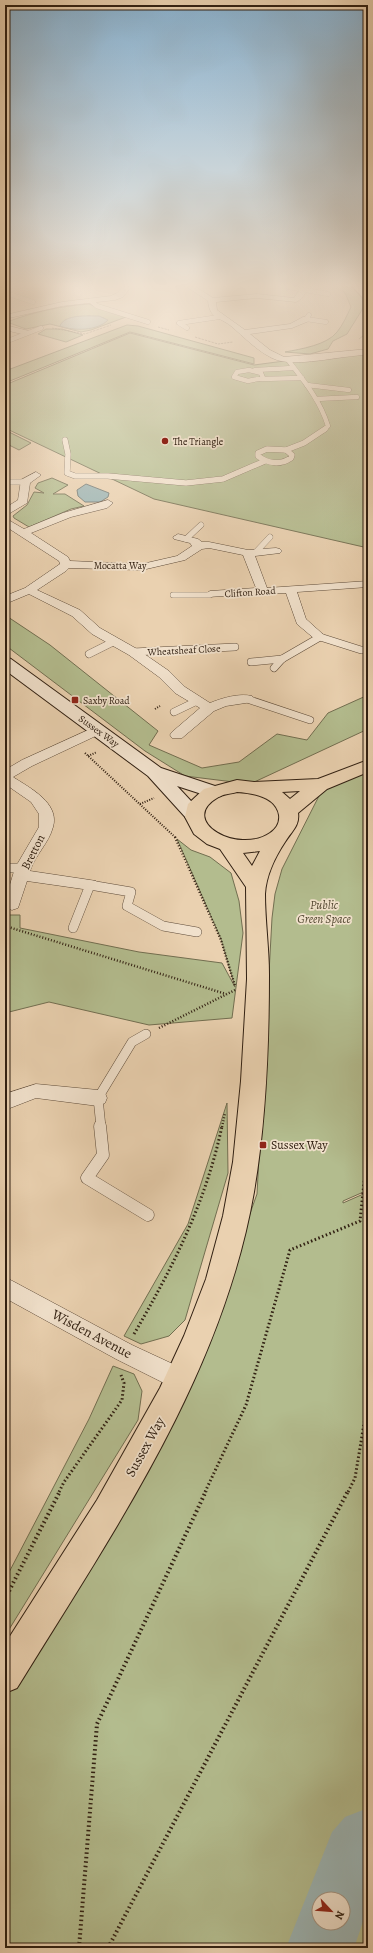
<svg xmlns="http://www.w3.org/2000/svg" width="373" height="1953" viewBox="0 0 373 1953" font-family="Alegreya,serif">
<rect width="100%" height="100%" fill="#ead1b0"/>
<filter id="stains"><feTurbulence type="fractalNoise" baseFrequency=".005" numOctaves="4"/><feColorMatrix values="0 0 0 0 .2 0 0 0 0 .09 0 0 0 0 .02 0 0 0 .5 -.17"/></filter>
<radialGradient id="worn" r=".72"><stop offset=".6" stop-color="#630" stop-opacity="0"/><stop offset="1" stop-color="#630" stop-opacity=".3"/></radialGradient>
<g fill="#b3bc8e" stroke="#726e50" fill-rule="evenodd">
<path d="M340,287H353L360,295L365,305L347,334L333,341L328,349L310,354L285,352C301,349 327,345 337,332C343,325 347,315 351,307L346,295Z"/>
<path d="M89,304L126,317L91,330L81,332L50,324L26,329L7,322C33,312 61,306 89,304ZM89,316L104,318L75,329L60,326L65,320Z"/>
<polygon points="127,325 138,326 254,358 254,364 130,332 5,383 5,371"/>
<polygon points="46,329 62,329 83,335 66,342 38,334"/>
<polygon points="130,333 254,365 368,350 368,548 154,499 5,428 5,385"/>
<polygon points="5,430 31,443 19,450 5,443"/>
<polygon points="52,478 68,485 53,494 65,494 84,506 71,509 29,527 14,518 13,516 27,505 34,492 44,493 35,488 38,483"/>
<polygon points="5,615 50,645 158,731 149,745 202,768 239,762 277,734 307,740 328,713 368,695 368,729 250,784 185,776 145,751 5,645"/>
<path d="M368,769V1190L343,1201V1203L368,1192V1948H5V1695L50,1618L200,1353L257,1194L272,918L275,894L282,869L323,788ZM319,1899H343V1923H319Z"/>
<polygon points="177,839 191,850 210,857 231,873 239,901 243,933 232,1018 149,1025 49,1002 5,1013 5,915 20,915 20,928 139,952 222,963 235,987 221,939"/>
<polygon points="227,1103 228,1173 185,1320 169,1336 141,1344 124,1336 188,1224"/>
<polygon points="113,1366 134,1374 142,1391 138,1420 5,1636 5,1580 89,1419"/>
</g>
<g fill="#9cb5b5" stroke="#717974">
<path d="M99,316L108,320C98,331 73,331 60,326C64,314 88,316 99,316Z"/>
<polygon points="86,484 109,493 108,497 100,502 85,502 78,496 77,490"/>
</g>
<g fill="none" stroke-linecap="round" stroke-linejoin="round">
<path fill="#9cb5b5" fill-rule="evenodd" d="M368,1808V1907L354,1948H286L332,1832L345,1817ZM319,1899H343V1923H319Z"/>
<defs>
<g id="lane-far4">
<polyline points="288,287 328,294"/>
<polyline points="5,295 9,294 33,302"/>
<polyline points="91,301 97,306 148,322"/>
<polyline points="309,315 306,319 326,322"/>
<polyline points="187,328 179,323 219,317"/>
<polyline points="5,342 41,328"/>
<path d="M288,360C304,381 320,400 328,426L324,430"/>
<polygon points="249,370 261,373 263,378 248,381 234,377 237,372"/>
<polyline points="255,370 293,368"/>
<polyline points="260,379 302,378"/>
<polyline points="307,385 349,390"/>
<polyline points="316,399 357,397"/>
</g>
<g id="lane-far3">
<polyline points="65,440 68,454 67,473 75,476 108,476 186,483 223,479 265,461"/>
<path d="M267,449L286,450L292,455L291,458C281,465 268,464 258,456V453Z"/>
<polyline points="286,450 304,443 325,429"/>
<polyline points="5,482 25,482"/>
<polyline points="186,539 201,525"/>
<polyline points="256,552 270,537"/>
<polyline points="173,595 210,595"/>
</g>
<g id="lane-far2">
<polyline points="133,652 235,647"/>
<polyline points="89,654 113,642"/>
<polyline points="251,662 282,659"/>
<polyline points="274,668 282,659 320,637 361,650 368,650"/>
<polyline points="247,699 310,720"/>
<polyline points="174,712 197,701"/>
</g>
<g id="lane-far1">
<polyline points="5,868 23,868"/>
<polyline points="73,928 90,885 131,892 127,906 163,926 197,932"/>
<polyline points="101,1127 98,1098 132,1042 146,1034"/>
</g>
<polyline id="lane" points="100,1126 103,1155 87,1178 148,1215"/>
<g id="street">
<polygon points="123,287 131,287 123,297 115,300 62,306 5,319 5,315 62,302 111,296 117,293"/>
<path d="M187,287H196L213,298L257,294L294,298L300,289H306C307,293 300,301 296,302L257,298L216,302L217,310L245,330L290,324L303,317H309V321L292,328L250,334L270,350L284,357L368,349V355C341,355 294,369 272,358C256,350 244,337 231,326C218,316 210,319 208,301Z"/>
<polygon points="5,325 29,331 30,333 26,335 5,330"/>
<polygon points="36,472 41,475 30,483 27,503 5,516 5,508 18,500 21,480"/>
<path d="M108,500L113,503L107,508L71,517L31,533L68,557L70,561L142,564L177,556L192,546L190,543L174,539L173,537L178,534L198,539L202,542H209L248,550L276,548L280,549L282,551L280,553L255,556L267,588L368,581V587L297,592L306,619L326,637L320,641L316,640L297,624L286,593L206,597L204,595L210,591L256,588L243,555L209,548L202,549L185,560L142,570L69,568L66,571L37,590L80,610L100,628L137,649L169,671L185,687L210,703C222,698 239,693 252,696L254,699L252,702L226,706L214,711L182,738H172L170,735L172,732L200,708L175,693L159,677L129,655L92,634L72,616L29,594L5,604V596L25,588L60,564L59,561L5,526V518L24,529L63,513Z"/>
<path d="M97,726L102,727L104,730L102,733L32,766L13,777C30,788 60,803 53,827C49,843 35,855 30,871L90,880L96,881L98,885L96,889L90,890L27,881L18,908L12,910L6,908L5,901L15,868L39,827V814L31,802L5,784V770L22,760Z"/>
<polygon points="36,1084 98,1090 105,1093 107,1098 105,1103 98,1106 36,1098 5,1110 5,1094"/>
<polygon points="5,1277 132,1345 188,1371 191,1379 188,1387 180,1390 172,1387 116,1359 5,1298"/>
</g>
<polygon id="secondary" points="5,657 11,659 161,768 221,788 223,792 221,796 214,798 177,786 204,815 201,819 194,821 187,819 148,776 5,670"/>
<g id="primary">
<polygon points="353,287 363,287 368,292 368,301 365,300"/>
<path d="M368,760V772L327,789L298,813C300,826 291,832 285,842C275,857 266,876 265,894C265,921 269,948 269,975C269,1046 266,1121 254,1192C222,1376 113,1532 17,1688L5,1693V1644L97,1500L160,1388L184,1336L206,1279L223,1216L233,1162L241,1081L247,979L246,887L220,849L207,844L194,834L185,817L188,804L204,789L237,780L254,782L318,779ZM300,791L290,799L282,792ZM237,792C253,793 276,797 279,815C280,823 276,829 270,833C238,855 178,821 217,798C222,794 231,794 237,792ZM260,851L252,866L243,853Z"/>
</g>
</defs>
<use href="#lane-far4" stroke="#5f4c3a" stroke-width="5"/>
<use href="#lane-far3" stroke="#5f4c3a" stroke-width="6"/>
<use href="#lane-far2" stroke="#5f4c3a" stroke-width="8"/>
<use href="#lane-far1" stroke="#5f4c3a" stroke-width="10"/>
<use href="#lane" stroke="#5f4c3a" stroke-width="13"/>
<use href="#street" stroke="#5f4c3a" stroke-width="1"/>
<use href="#secondary" stroke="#312012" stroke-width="2"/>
<use href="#primary" stroke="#312012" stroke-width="2"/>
<g stroke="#312012" stroke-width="1" stroke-dasharray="0.5 1" stroke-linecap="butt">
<polyline points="158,327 169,330"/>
<polyline points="52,328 85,334 111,325"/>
<polyline points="195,337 218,344 233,342"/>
<polyline points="359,339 368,332"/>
</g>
<g stroke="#312012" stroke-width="2" stroke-dasharray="1 1.5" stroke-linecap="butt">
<polyline points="155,709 160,706"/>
<polyline points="85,753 176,838"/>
<polyline points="88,756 97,752"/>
<polyline points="140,804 154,798"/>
</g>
<g stroke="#312012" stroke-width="2.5" stroke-dasharray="1 2" stroke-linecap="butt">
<polyline points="175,837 221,940 235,986"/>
<polyline points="5,926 226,994"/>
<polyline points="159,1028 235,990"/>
<polyline points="222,1127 225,1113"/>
</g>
<g stroke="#312012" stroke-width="3" stroke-dasharray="1.5 2.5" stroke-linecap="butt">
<path d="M134,1334C173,1267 206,1202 222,1126"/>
<polyline points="59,1492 64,1482 122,1400 124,1383 121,1375"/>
<polyline points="205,1492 246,1405 290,1250 360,1221 368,1145"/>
<polyline points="348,1492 355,1478 368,1400"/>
</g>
<g stroke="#312012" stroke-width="4" stroke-dasharray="1.5 3" stroke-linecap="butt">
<polyline points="5,1599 60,1491"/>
<polyline points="79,1948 97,1724 206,1491"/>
<polyline points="108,1948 348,1491"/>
</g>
<use href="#lane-far4" stroke="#f1e1cc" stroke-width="4.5"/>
<use href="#lane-far3" stroke="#f1e1cc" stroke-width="5.5"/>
<use href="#lane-far2" stroke="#f1e1cc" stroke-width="7"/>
<use href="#lane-far1" stroke="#f1e1cc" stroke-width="9"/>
<use href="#lane" stroke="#f1e1cc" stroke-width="12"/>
<use href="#street" fill="#f1e1cc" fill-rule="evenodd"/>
<use href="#secondary" fill="#f1e1cc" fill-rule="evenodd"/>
<use href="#primary" fill="#ead1b0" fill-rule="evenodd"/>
</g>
<linearGradient id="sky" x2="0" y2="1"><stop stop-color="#89b4d4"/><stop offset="0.51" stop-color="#f6eadb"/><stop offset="1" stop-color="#f6eadb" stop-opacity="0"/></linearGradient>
<rect width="373" height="561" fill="url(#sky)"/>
<g fill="#8f2418" stroke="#f1e1cc" stroke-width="1.5">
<circle cx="165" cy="441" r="4"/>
<rect x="71" y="696" width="8" height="8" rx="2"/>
<rect x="259" y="1141" width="8" height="8" rx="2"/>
</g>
<g text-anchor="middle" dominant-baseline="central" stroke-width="3.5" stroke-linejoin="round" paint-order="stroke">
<g font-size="10" fill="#312012" stroke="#f1e1cc" text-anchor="start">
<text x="173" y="441">The Triangle</text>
<text x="83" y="700">Saxby Road</text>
</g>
<g font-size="10" fill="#312012" stroke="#f1e1cc">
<text x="120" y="565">Mocatta Way</text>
<text transform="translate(250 592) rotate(-4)">Clifton Road</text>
<text transform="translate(184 650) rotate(-3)">Wheatsheaf Close</text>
<text transform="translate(99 731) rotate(36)">Sussex Way</text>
</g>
<g font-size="12" fill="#312012" stroke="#f1e1cc">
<text transform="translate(33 852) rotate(-63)">Bretton</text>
</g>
<g font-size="12" font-style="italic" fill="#524731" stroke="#f1e1cc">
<text x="324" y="905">Public<tspan x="324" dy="14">Green Space</tspan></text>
</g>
<g font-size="12" fill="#312012" stroke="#f1e1cc" text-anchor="start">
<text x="271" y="1145">Sussex Way</text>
</g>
<g font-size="14" fill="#312012" stroke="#f1e1cc">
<text transform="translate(92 1334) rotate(28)">Wisden Avenue</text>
<text transform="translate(145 1447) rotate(-61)">Sussex Way</text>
</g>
</g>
<rect width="373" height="1953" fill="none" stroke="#ead1b0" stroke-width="20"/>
<rect x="6" y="6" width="361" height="1941" fill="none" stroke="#312012" stroke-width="2"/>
<rect x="10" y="10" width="353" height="1933" fill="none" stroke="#312012"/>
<g transform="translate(331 1911) rotate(116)"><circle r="19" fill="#f1e1cc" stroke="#a49482"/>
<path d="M0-3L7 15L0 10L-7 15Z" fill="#8f2418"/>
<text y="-6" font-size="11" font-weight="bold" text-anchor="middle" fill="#312012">N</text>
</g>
<rect width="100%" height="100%" filter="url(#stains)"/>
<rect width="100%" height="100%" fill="url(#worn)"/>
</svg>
